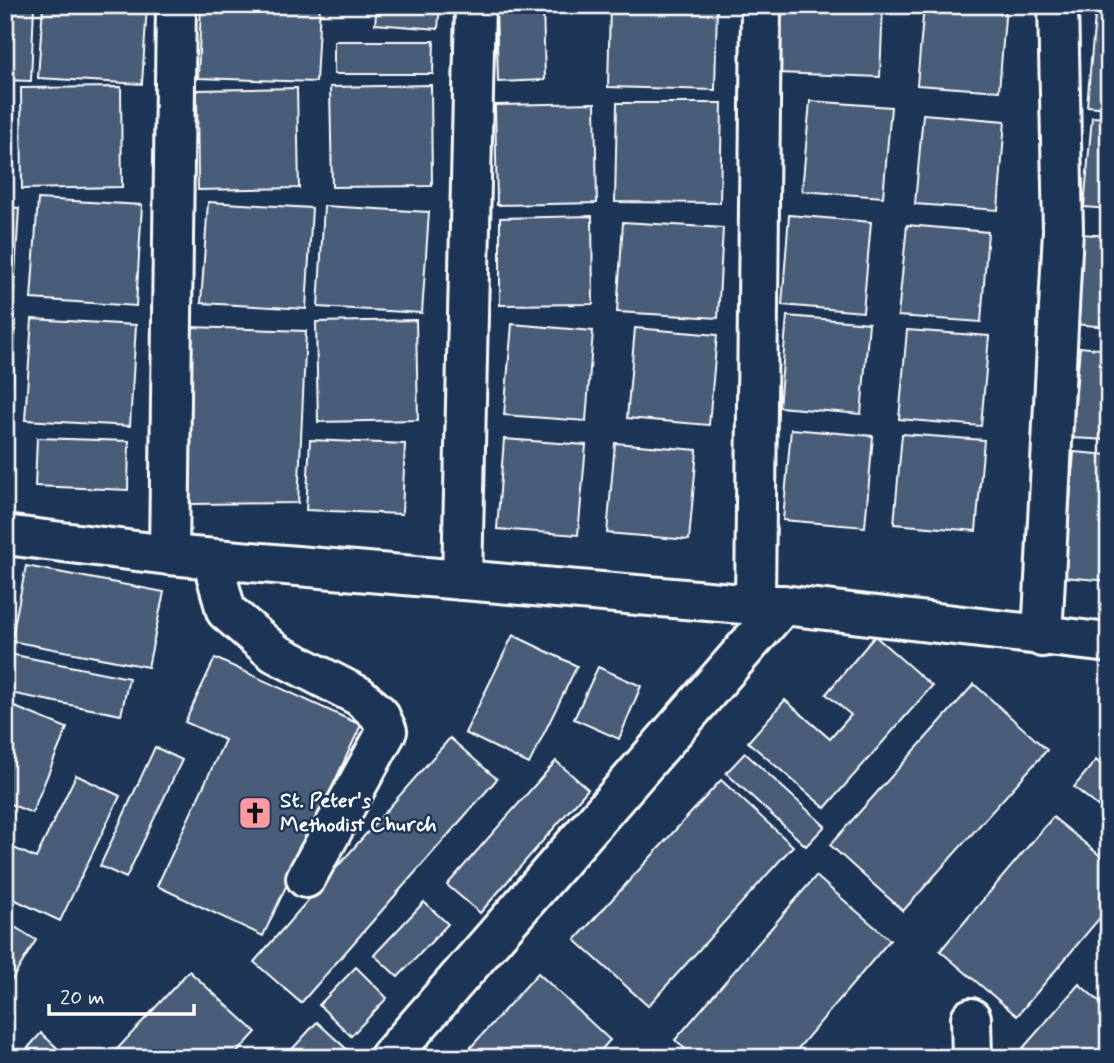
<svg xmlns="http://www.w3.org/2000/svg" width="1114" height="1063" viewBox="0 0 1114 1063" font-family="Mynerve,sans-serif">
<rect width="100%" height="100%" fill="#1d3557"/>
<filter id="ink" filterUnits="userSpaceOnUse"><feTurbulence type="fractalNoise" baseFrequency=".0143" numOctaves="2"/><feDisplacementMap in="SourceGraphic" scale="14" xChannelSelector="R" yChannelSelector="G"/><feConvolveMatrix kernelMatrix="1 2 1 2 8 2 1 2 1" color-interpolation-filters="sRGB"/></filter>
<g filter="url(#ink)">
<g fill="#4a5d79" stroke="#fff" stroke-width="2">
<polygon points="5,5 34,5 31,81 5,80"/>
<polygon points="43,5 147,5 142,84 38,78"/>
<polygon points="201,5 320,5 316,82 198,78"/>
<polygon points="377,5 440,5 438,29 375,24"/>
<polygon points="496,5 543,5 545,80 498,82"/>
<polygon points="610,5 717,5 715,90 608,87"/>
<polygon points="781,5 883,5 880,77 778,73"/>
<polygon points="924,5 1006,5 999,91 917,85"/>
<polygon points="1095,15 1109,16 1109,108 1087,106"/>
<polygon points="334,41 434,41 433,74 334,74"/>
<polygon points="431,85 432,186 332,187 330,87"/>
<polygon points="5,86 10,86 12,186 5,186"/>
<polygon points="121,87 122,187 22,189 21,88"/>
<polygon points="297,88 299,188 198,190 197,90"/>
<polygon points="810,101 891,107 883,197 802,191"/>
<polygon points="595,103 597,203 497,205 495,105"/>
<polygon points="617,103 722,103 720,203 615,202"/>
<polygon points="923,114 1005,121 998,210 915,204"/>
<polygon points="1092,117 1109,118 1109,209 1084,207"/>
<polygon points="38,199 142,205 136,306 31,299"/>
<polygon points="208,202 312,208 306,309 201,303"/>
<polygon points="324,206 429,212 422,313 318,307"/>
<polygon points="5,207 19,208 13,309 5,309"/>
<polygon points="789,215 871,222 863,312 782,305"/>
<polygon points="592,216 593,304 500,305 500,218"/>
<polygon points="623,222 723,228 718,318 617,312"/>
<polygon points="907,225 988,232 981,322 898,316"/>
<polygon points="1081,234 1109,236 1109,327 1073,324"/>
<polygon points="787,316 869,323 861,414 779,407"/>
<polygon points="32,319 136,325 130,426 25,420"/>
<polygon points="5,320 16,321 10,421 5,421"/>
<polygon points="416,320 418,420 318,422 316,322"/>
<polygon points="512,324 593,331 586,421 504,415"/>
<polygon points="191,327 306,331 298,503 190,504"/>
<polygon points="635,328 717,335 709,425 627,418"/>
<polygon points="907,330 989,336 981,426 899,419"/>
<polygon points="1080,347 1109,350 1109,440 1072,438"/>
<polygon points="791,429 873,436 865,527 783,520"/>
<polygon points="902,434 984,440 976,531 894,524"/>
<polygon points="5,437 10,437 9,486 5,486"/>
<polygon points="37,438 129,441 128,490 35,486"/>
<polygon points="504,439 586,445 578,535 497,529"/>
<polygon points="310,440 405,444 402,514 306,510"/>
<polygon points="615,443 697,450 689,540 607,533"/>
<polygon points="1074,452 1109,455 1109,581 1064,577"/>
<polygon points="5,563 10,564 5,594"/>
<polygon points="26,566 164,592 148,667 11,641"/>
<polygon points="513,635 577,666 529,764 465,733"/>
<polygon points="875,636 932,686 825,808 748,742 785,700 830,739 851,715 826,694"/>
<polygon points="5,653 129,678 121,715 5,692"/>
<polygon points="215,658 361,725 263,936 157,886 225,740 185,722"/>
<polygon points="598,667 641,686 619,739 574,719"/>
<polygon points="974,684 1047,750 903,911 830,845"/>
<polygon points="5,703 67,728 32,813 5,802"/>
<polygon points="450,738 497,779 301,1003 254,962"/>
<polygon points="155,747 182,760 126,878 100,866"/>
<polygon points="745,753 825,826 806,846 726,773"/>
<polygon points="1096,760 1109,772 1109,815 1074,787"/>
<polygon points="556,761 588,789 480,913 447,885"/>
<polygon points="76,775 120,796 60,921 5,895 5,844 36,858"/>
<polygon points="721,780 793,846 648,1006 575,940"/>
<polygon points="1053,817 1109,863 1109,907 1017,1016 940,951"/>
<polygon points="816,876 890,940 790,1058 695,1058 675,1040"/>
<polygon points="424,902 448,924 398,977 374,955"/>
<polygon points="5,921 36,940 5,991"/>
<polygon points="356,967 387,998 351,1036 319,1005"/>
<polygon points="189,971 256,1032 232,1058 109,1058"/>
<polygon points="538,973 610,1040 594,1058 461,1058"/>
<polygon points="1079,984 1109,1010 1109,1058 1034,1058 1023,1048"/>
<polygon points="317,1022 353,1055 351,1058 284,1058"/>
<polygon points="41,1033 68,1058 19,1058"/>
</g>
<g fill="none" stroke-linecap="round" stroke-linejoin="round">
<defs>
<g id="minor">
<polyline points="169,555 176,5"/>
<polyline points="212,559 226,611 275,653 359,696 379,714 387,731 306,878"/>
<polyline points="462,580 475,5"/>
<polyline points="755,605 761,5"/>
<polyline points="1042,637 1063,230 1058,5"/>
<polyline points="971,1018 972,1058"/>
<polyline points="389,1058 783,605"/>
</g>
<polyline id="major" points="5,535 169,555 755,605 783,605 1109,643"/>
</defs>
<use href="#minor" stroke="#fff" stroke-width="44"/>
<use href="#major" stroke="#fff" stroke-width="44"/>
<use href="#minor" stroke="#1d3557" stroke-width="38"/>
<use href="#major" stroke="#1d3557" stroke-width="38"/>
</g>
</g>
<defs>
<symbol id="church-square" viewBox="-11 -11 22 22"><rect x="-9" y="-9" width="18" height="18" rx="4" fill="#ff9aa2" stroke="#1d3557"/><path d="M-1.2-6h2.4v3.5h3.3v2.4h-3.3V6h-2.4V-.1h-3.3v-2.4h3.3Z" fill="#111"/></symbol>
</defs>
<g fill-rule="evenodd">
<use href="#church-square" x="236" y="794" width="38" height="38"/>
</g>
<g text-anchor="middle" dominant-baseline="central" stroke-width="5" stroke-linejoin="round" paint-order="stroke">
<g font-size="21" font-weight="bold" fill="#fff" stroke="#1d3557" text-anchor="start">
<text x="280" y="801">St. Peter's<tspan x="280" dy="24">Methodist Church</tspan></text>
</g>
</g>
<rect width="1114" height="1063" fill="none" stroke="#1d3557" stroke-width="28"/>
<rect x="14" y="14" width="1086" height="1035" fill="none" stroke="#fff" stroke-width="2.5" filter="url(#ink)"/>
<path d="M49 1004v10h145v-10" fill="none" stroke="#ffffff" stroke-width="3.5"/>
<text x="60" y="1004" font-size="21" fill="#ffffff" stroke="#1d3557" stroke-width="5" paint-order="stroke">20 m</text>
</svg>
